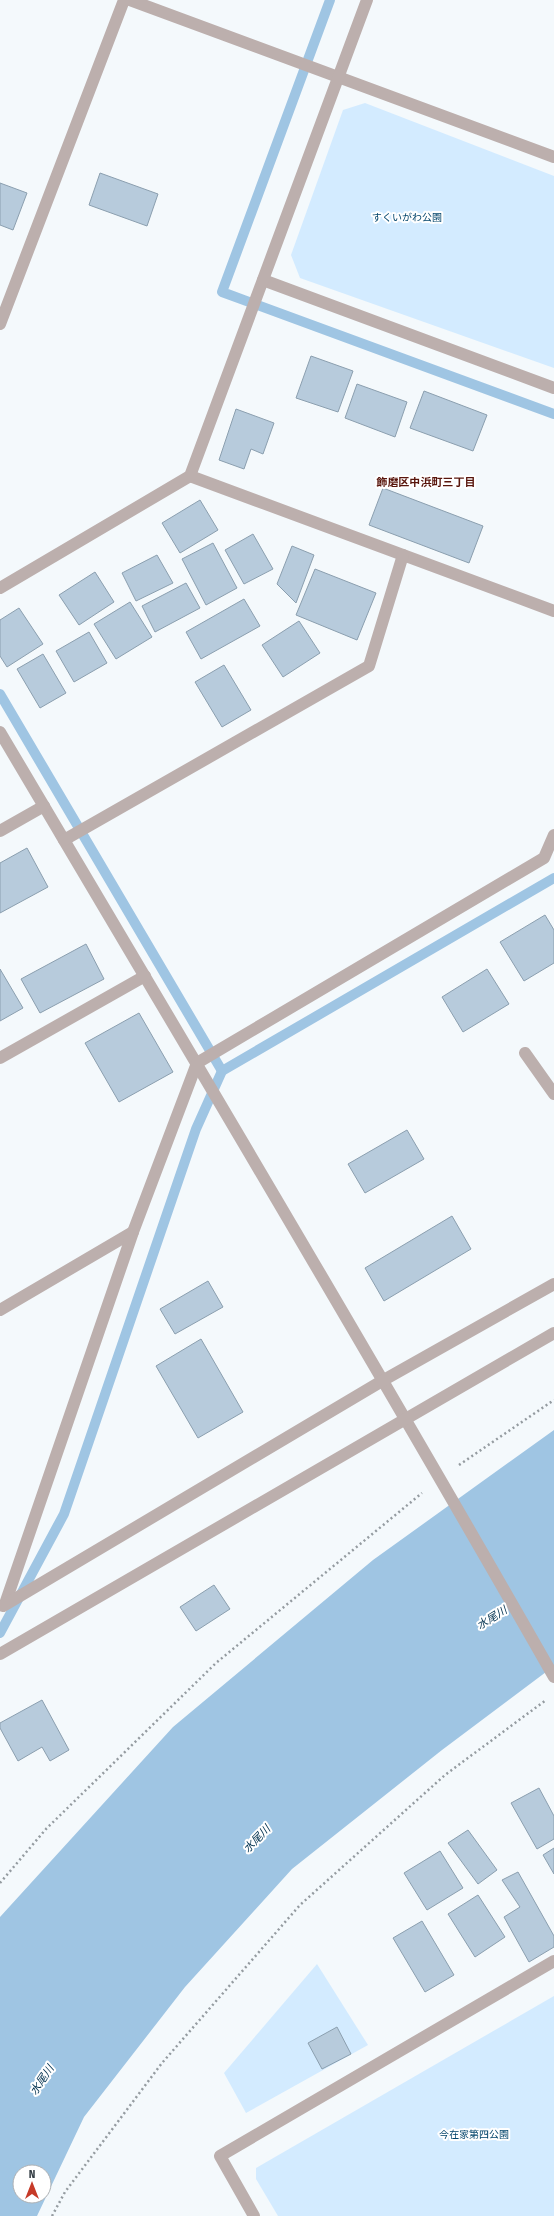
<svg xmlns="http://www.w3.org/2000/svg" width="554" height="2216" viewBox="0 0 554 2216" font-family="'Fira Sans Condensed','Noto Sans JP',sans-serif">
<rect width="100%" height="100%" fill="#f4f9fc"/>
<g fill="#d3ebff">
<polygon points="365,103 554,176 554,368 300,278 291,255 343,110"/>
<polygon points="317,1964 368,2045 246,2113 224,2073"/>
<polygon points="554,1996 554,2216 278,2216 256,2179 256,2168"/>
</g>
<path fill="#9fc5e3" fill-rule="evenodd" d="M554,1430V1666L442,1750L292,1869L185,1987L84,2117L37,2216H0V1917L173,1727L373,1560ZM20,2172H44V2196H20Z"/>
<g fill="none" stroke-linecap="round" stroke-linejoin="round">
<g stroke="#9fc5e3" stroke-width="10">
<polyline points="330,0 222,292 554,414"/>
<polyline points="0,694 222,1071"/>
<polyline points="0,1633 64,1514 196,1129 222,1071 554,878"/>
</g>
</g>
<g fill="#b7cbdc" stroke="#8b9faf">
<polygon points="100,173 158,194 147,226 89,205"/>
<polygon points="0,183 27,193 13,230 0,225"/>
<polygon points="311,356 353,371 338,412 296,398"/>
<polygon points="357,384 407,402 395,437 345,418"/>
<polygon points="424,391 487,415 473,451 410,428"/>
<polygon points="236,409 274,423 263,454 251,449 244,469 219,460"/>
<polygon points="383,488 483,526 469,563 369,525"/>
<polygon points="200,500 218,530 180,553 162,523"/>
<polygon points="253,534 273,569 244,584 225,550"/>
<polygon points="213,543 237,588 206,605 182,559"/>
<polygon points="292,546 314,555 296,603 277,584"/>
<polygon points="157,555 173,583 136,601 122,573"/>
<polygon points="315,569 376,593 357,640 296,615"/>
<polygon points="95,572 114,602 79,625 59,595"/>
<polygon points="186,583 200,608 155,632 142,606"/>
<polygon points="244,599 260,626 201,659 186,632"/>
<polygon points="130,602 152,637 116,659 94,624"/>
<polygon points="19,608 43,644 7,667 0,656 0,620"/>
<polygon points="299,621 320,653 283,677 262,645"/>
<polygon points="89,632 107,663 74,682 56,651"/>
<polygon points="43,654 66,693 40,708 17,669"/>
<polygon points="224,665 251,710 222,727 195,682"/>
<polygon points="27,848 48,887 0,913 0,863"/>
<polygon points="545,915 554,930 554,963 524,981 500,942"/>
<polygon points="86,944 104,979 40,1013 21,979"/>
<polygon points="0,969 23,1008 0,1021"/>
<polygon points="487,969 509,1004 463,1032 442,997"/>
<polygon points="139,1013 173,1072 119,1102 85,1043"/>
<polygon points="407,1130 424,1159 365,1193 348,1164"/>
<polygon points="452,1216 471,1249 384,1301 365,1268"/>
<polygon points="208,1281 223,1307 175,1334 160,1309"/>
<polygon points="201,1339 243,1412 198,1438 156,1366"/>
<polygon points="214,1585 230,1609 196,1631 180,1607"/>
<polygon points="42,1700 69,1750 50,1761 42,1747 18,1761 0,1728 0,1723"/>
<polygon points="539,1788 554,1816 554,1839 537,1849 511,1803"/>
<polygon points="468,1830 497,1870 478,1884 448,1843"/>
<polygon points="554,1848 554,1874 543,1855"/>
<polygon points="440,1851 463,1888 427,1910 404,1873"/>
<polygon points="518,1872 554,1936 554,1947 529,1962 504,1917 520,1907 502,1880"/>
<polygon points="478,1895 505,1937 475,1957 448,1914"/>
<polygon points="422,1921 454,1975 425,1992 393,1938"/>
<polygon points="337,2027 351,2054 322,2069 308,2043"/>
</g>
<g fill="none" stroke-linecap="round" stroke-linejoin="round">
<g stroke="#949ba0" stroke-width="2.5" stroke-dasharray="2 3" stroke-linecap="butt">
<polyline points="459,1465 554,1400"/>
<polyline points="0,1883 46,1829 216,1663 422,1493"/>
<polyline points="52,2216 65,2192 162,2063 300,1905 445,1775 546,1700"/>
</g>
<g stroke="#bcafad" stroke-width="12">
<polyline points="130,0 554,157"/>
<polyline points="263,280 554,388"/>
<polyline points="0,324 124,0"/>
<polyline points="190,476 554,611"/>
<polyline points="0,588 190,476 367,0"/>
<path d="M0,732C186,1046 373,1360 554,1677"/>
<polyline points="0,831 44,806"/>
<polyline points="64,840 369,666 403,555"/>
<polyline points="525,1053 554,1094"/>
<polyline points="0,1058 145,976"/>
<polyline points="0,1310 133,1232"/>
<polyline points="5,1604 133,1232 197,1063 544,858 554,835"/>
<polyline points="3,1606 382,1381 554,1284"/>
<polyline points="0,1654 554,1333"/>
<polyline points="254,2216 220,2156 554,1961"/>
</g>
</g>
<g text-anchor="middle" dominant-baseline="central" stroke-width="4" stroke-linejoin="round" paint-order="stroke">
<g font-size="10" fill="#00436a" stroke="#fff">
<text x="407" y="218">すくいがわ公園</text>
<text x="474" y="2135">今在家第四公園</text>
</g>
<g font-size="11" font-weight="bold" fill="#58150c" stroke="#fff">
<text x="426" y="482">飾磨区中浜町三丁目</text>
</g>
<g font-size="11" font-style="italic" fill="#01314f" stroke="#fff">
<text transform="translate(492 1618) rotate(-32)">水尾川</text>
<text transform="translate(257 1839) rotate(-46)">水尾川</text>
<text transform="translate(42 2080) rotate(-56)">水尾川</text>
</g>
</g>
<g transform="translate(32 2184)"><circle r="19" fill="#ffffff" stroke="#aeb1b4"/>
<path d="M0-3L7 15L0 10L-7 15Z" fill="#c63a28"/>
<text y="-6" font-size="11" font-weight="bold" text-anchor="middle" fill="#343d44">N</text>
</g>
</svg>
